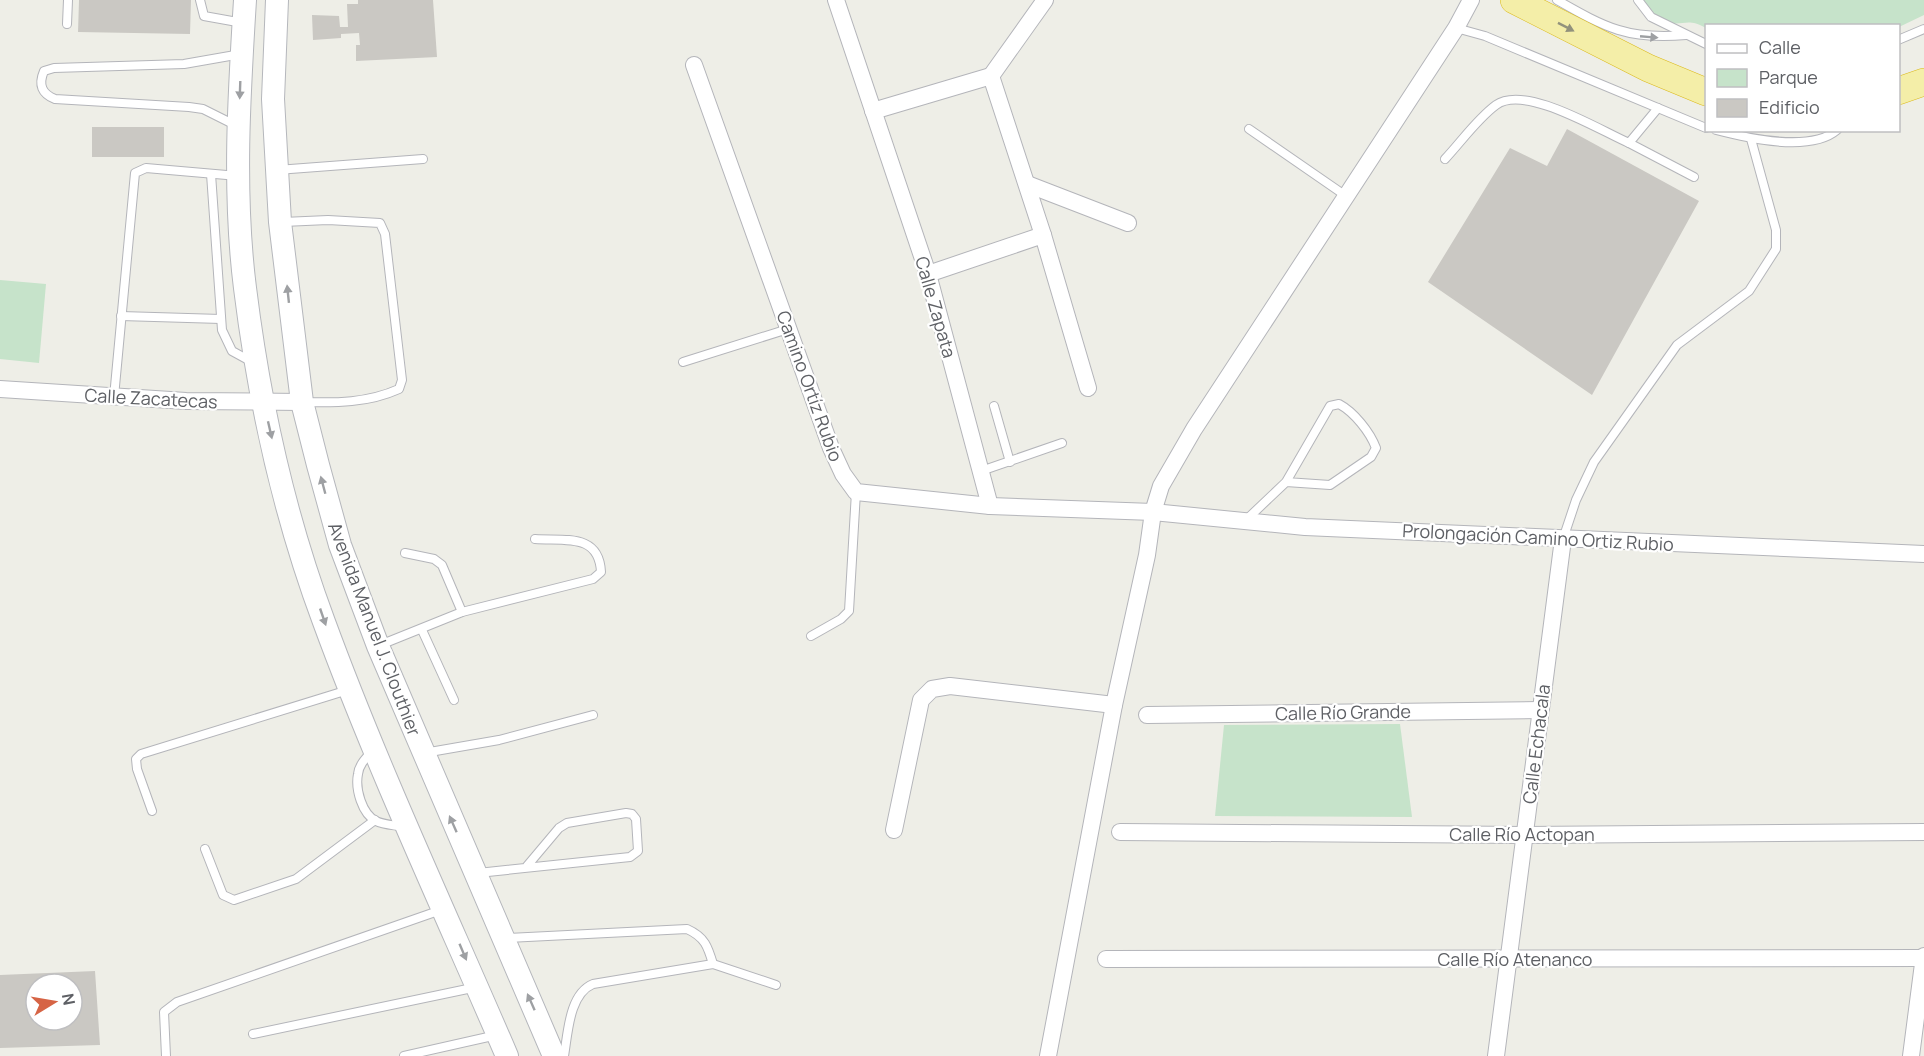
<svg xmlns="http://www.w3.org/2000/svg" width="1924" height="1056" viewBox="0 0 1924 1056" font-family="Manrope,sans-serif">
<rect width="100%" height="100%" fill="#eeeee7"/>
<g fill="#c6e3ca">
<path d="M1638,0H1924V15L1899,27L1706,26V28C1688,18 1686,25 1669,23C1657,21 1646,9 1638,0Z"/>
<polygon points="0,280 46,284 39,363 0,359"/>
<polygon points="1400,724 1412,817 1215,816 1224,725"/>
</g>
<g fill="#cac8c3" fill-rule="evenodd">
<polygon points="79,0 191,0 190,34 78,32"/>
<polygon points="358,0 433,0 437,57 356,61 356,45 360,45 359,33 341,34 341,38 313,40 312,15 339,16 340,27 348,27 347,4 358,4"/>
<rect x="92" y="127" width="72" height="30"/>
<polygon points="1567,129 1699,201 1592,395 1428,282 1510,148 1547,166"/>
<path d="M95,971L100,1045L0,1048V975ZM36,984H72V1020H36Z"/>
</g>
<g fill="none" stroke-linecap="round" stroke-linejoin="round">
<defs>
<g id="service">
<polyline points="200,0 204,16 243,23"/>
<path d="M1557,0C1606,28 1628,40 1686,35"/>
<polyline points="1638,0 1651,17 1706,44"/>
<polyline points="67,24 68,0"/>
<polyline points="1456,28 1485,36 1706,128"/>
<polyline points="1898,40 1924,29"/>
<path d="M235,125L203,109L189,107L55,99C42,94 38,85 44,71L54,68L184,64L241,54"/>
<polyline points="1249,129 1346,196"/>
<path d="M1716,130C1747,138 1810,153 1837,130"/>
<polyline points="1629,143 1694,177"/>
<path d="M1445,159C1461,142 1477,119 1496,105C1525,84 1599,130 1629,143L1658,108"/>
<polyline points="277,170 423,159"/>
<polyline points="211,174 222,330 232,351 254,363"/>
<path d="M283,222L328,220L380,223L385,234L402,380L399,389C368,403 336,403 302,402"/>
<polyline points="121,316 221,319"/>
<polyline points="683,362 788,329"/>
<polyline points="114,397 135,173 146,168 238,176"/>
<polyline points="994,406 1010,462"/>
<polyline points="981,471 1062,443"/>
<path d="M1246,520L1286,482L1330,406L1339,404C1354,412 1370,432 1376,448L1371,457L1330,485L1286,482"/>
<polyline points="1563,539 1576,500 1594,462 1677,345 1749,291 1776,249 1776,230 1751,139"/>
<polyline points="405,553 434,559 442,565 462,612"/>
<polyline points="422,630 454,700"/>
<polyline points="811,636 841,619 849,611 856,492"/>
<path d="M380,645L462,612L593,579L601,572C599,533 565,541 535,539"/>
<path d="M373,750C367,757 359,764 358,774C355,789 362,814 376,821C384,825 395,825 404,827"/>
<polyline points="424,753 499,740 593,715"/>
<polyline points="152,811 137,769 136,759 141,754 348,690"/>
<polyline points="205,849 223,895 234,900 296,879 375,820"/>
<polyline points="478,873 630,857 638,851 636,819 632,814 626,813 567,823 559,828 527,866"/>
<path d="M506,938L687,929C705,937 708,947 713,964"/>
<polyline points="253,1034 477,987"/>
<polyline points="166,1056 164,1012 177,1002 441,910"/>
<polyline points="404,1056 497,1035"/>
<path d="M564,1056C568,1033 569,994 593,984L713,964L776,985"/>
</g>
<g id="minor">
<polyline points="836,0 928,274 990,506"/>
<polyline points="1045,0 991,76 1043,235 1088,388"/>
<polyline points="694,65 831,448 843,474 856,492 990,506 1153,512 1305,527 1924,554"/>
<polyline points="873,111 991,76"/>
<polyline points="1027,184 1128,223"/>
<polyline points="928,274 1043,235"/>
<polyline points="0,389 186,401 302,402"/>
<polyline points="1147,715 1539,710"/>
<polyline points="894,830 921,700 932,689 950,686 1114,705"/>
<polyline points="1120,832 1525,835 1924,832"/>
<polyline points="1106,959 1924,958"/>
<polyline points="1048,1056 1114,705 1147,555 1153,512 1161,486 1194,429 1456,28 1471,0"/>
<polyline points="1496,1056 1563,539"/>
<polyline points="1911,1056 1924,956"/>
</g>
<g id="secondary">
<path d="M245,0C239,95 233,193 245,288C259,401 284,515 324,622C378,769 445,912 507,1056"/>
<polyline points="277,0 273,99 280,222 302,402 318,465 340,545 378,646 554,1056"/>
</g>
<g id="trunk">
<polyline points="1514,0 1648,68 1706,92"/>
<polyline points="1898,91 1924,82"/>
</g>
</defs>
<use href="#service" stroke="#b4b5ba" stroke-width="10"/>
<use href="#minor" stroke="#b4b5ba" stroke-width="18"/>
<use href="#secondary" stroke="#b5b7bc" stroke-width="24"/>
<use href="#trunk" stroke="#dbb91a" stroke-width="28"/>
<use href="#service" stroke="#fff" stroke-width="8"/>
<use href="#minor" stroke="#fff" stroke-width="16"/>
<use href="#secondary" stroke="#fff" stroke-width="22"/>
<use href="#trunk" stroke="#f4eea8" stroke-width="27"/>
</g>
<defs><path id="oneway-solid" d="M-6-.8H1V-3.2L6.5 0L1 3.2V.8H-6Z" transform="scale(1.5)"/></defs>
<use fill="#92927c" href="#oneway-solid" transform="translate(1566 27) rotate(27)"/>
<g fill="#9ea0a3">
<use href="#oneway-solid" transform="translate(1649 37) rotate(5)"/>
<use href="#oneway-solid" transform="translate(240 90) rotate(92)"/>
<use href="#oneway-solid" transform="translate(288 294) rotate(-96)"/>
<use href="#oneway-solid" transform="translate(270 430) rotate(77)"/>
<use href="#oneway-solid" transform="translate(323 485) rotate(-105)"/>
<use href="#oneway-solid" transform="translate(323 617) rotate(71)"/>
<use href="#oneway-solid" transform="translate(453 824) rotate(-114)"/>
<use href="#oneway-solid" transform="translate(463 952) rotate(67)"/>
<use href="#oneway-solid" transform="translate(531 1002) rotate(-114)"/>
</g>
<g text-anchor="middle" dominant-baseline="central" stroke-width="4.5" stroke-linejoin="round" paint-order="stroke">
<g font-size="18" fill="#5e6065" stroke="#fff">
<text transform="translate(936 307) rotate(74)">Calle Zapata</text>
<text transform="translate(810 386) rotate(70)">Camino Ortíz Rubio</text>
<text transform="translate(151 398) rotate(3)">Calle Zacatecas</text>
<text transform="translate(1538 537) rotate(3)">Prolongación Camino Ortiz Rubio</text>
<text transform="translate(375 629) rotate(69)">Avenida Manuel J. Clouthier</text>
<text transform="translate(1343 712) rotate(-1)">Calle Río Grande</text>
<text transform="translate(1536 744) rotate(-83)">Calle Echacala</text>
<text x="1522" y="834">Calle Río Actopan</text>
<text x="1515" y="959">Calle Río Atenanco</text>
</g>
</g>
<rect x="1705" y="24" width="195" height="108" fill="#ffffff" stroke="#bfbfc1" stroke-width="1.5"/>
<rect x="1717" y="44" width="30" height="9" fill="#ffffff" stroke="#bfbfc1" stroke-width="1.5"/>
<text x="1759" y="54" font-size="18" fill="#5e6065">Calle</text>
<rect x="1717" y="69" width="30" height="18" fill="#c6e3ca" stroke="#bfbfc1" stroke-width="1.5"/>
<text x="1759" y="84" font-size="18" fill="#5e6065">Parque</text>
<rect x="1717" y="99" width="30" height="18" fill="#cac8c3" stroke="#bfbfc1" stroke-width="1.5"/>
<text x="1759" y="114" font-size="18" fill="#5e6065">Edificio</text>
<g transform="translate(54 1002) rotate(79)"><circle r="28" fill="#ffffff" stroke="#bfbfc1" stroke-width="1.5"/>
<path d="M0-4.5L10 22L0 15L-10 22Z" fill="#d66445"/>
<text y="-9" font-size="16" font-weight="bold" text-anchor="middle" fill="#5e6065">N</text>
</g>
</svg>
